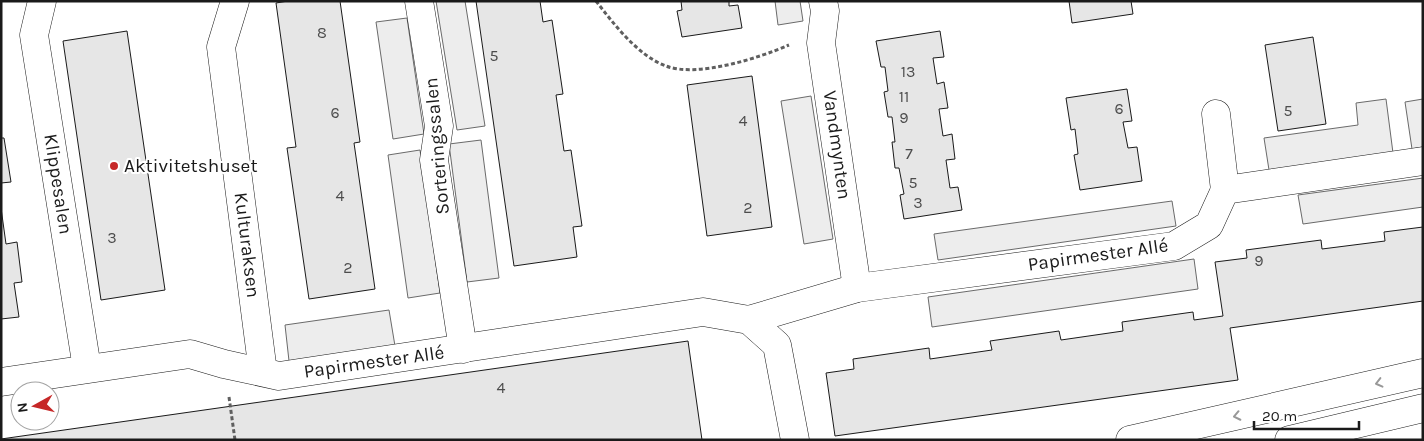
<svg xmlns="http://www.w3.org/2000/svg" width="1424" height="441" viewBox="0 0 1424 441" font-family="Karla,sans-serif">
<rect width="100%" height="100%" fill="#fff"/>
<g fill="#ededed" stroke="#6a6a6a">
<polygon points="436,1 465,1 485,126 457,130"/>
<polygon points="775,1 800,1 803,21 778,25"/>
<polygon points="407,18 424,134 393,139 376,22"/>
<polygon points="811,96 833,239 804,244 781,101"/>
<polygon points="1386,99 1393,153 1269,170 1264,138 1358,125 1356,103"/>
<polygon points="1423,99 1423,147 1412,149 1405,102"/>
<polygon points="481,140 499,278 467,282 449,144"/>
<polygon points="420,150 440,293 408,298 388,155"/>
<polygon points="1423,178 1423,207 1303,224 1298,195"/>
<polygon points="1172,201 1176,226 938,260 934,234"/>
<polygon points="1194,259 1198,289 932,327 928,297"/>
<polygon points="389,310 395,346 289,361 285,325"/>
</g>
<g fill="#e6e6e6" stroke="#1a1a1a">
<polygon points="288,1 340,1 360,142 354,143 375,289 309,299 287,148 296,147 276,3"/>
<polygon points="476,1 540,1 543,22 552,20 563,94 556,95 564,151 571,150 582,226 573,227 577,257 514,266"/>
<polygon points="681,1 729,1 729,6 738,5 742,28 682,37 677,11 682,10"/>
<polygon points="1069,1 1131,1 1133,14 1072,23"/>
<polygon points="127,31 165,290 101,300 63,41"/>
<polygon points="940,31 944,57 933,58 937,84 944,82 948,108 939,109 943,136 952,134 955,159 946,160 950,188 958,187 962,210 904,219 900,195 904,194 899,168 895,168 892,142 895,142 892,117 888,117 884,92 888,91 885,67 881,67 876,41"/>
<polygon points="1313,37 1326,124 1278,131 1265,45"/>
<polygon points="752,76 772,227 707,236 687,85"/>
<polygon points="1127,89 1132,121 1123,122 1128,148 1137,147 1142,181 1080,190 1074,155 1078,154 1075,129 1071,130 1066,98"/>
<polygon points="1,138 4,138 11,182 1,183"/>
<polygon points="1,208 6,244 17,242 22,282 14,283 19,317 1,319"/>
<polygon points="1423,227 1423,301 1230,328 1238,380 835,436 826,373 854,369 853,359 929,348 930,359 992,350 990,341 1059,331 1061,340 1123,331 1122,322 1193,312 1194,320 1223,316 1215,262 1247,258 1246,250 1321,240 1322,249 1385,241 1384,232"/>
<polygon points="688,341 702,440 1,440 1,439"/>
</g>
<g fill="none" stroke-linecap="round" stroke-linejoin="round">
<defs>
<g id="street">
<polyline points="42,1 34,35 87,368"/>
<polyline points="235,1 221,47 263,372"/>
<polyline points="419,1 439,126 434,160 463,349"/>
<polyline points="823,1 825,11 821,43 857,288"/>
<polyline points="1216,114 1225,190"/>
<polyline points="749,320 857,288 1174,246 1209,225 1225,190 1423,161"/>
<polyline points="1,382 190,354 224,364 279,376 703,312 749,320 777,345 795,440"/>
</g>
<g id="secondary">
<polyline points="1130,440 1423,373"/>
<polyline points="1289,440 1423,408"/>
</g>
</defs>
<use href="#street" stroke="#1a1a1a" stroke-width="29"/>
<use href="#secondary" stroke="#1a1a1a" stroke-width="29"/>
<g stroke="#5f5f5f" stroke-width="3" stroke-dasharray="4 2.5" stroke-linecap="butt">
<path d="M596,1C613,23 638,56 666,66C697,78 759,58 789,45"/>
<polyline points="229,397 235,440"/>
</g>
<use href="#street" stroke="#fff" stroke-width="28"/>
<use href="#secondary" stroke="#fff" stroke-width="28"/>
</g>
<defs><path id="oneway-chevron" d="M-2-3.5L2.5 0L-2 3.5" fill="none" stroke-width="1.6" stroke-linecap="round" stroke-linejoin="round" transform="scale(1.25)"/></defs>
<g stroke="#989898">
<use href="#oneway-chevron" transform="translate(1379 383) rotate(166)"/>
<use href="#oneway-chevron" transform="translate(1237 416) rotate(168)"/>
</g>
<circle fill="#c62828" stroke="#fff" stroke-width="2" cx="114" cy="166" r="5"/>
<g text-anchor="middle" dominant-baseline="central" stroke-width="4" stroke-linejoin="round" paint-order="stroke">
<g font-size="16" fill="#4d4d4d">
<text x="322" y="32">8</text>
<text x="494" y="55">5</text>
<text x="908" y="71">13</text>
<text x="904" y="96">11</text>
<text x="1119" y="108">6</text>
<text x="1288" y="110">5</text>
<text x="335" y="112">6</text>
<text x="904" y="117">9</text>
<text x="743" y="120">4</text>
<text x="909" y="153">7</text>
<text x="913" y="182">5</text>
<text x="340" y="195">4</text>
<text x="918" y="202">3</text>
<text x="748" y="207">2</text>
<text x="112" y="237">3</text>
<text x="1259" y="260">9</text>
<text x="348" y="267">2</text>
<text x="501" y="387">4</text>
</g>
<g font-size="19" fill="#1a1a1a" stroke="#fff">
<text transform="translate(837 145) rotate(82)">Vandmynten</text>
<text transform="translate(437 146) rotate(-95)">Sorteringssalen</text>
<text transform="translate(58 184) rotate(81)">Klippesalen</text>
<text transform="translate(247 245) rotate(83)">Kulturaksen</text>
<text transform="translate(1098 255) rotate(-8)">Papirmester Allé</text>
<text transform="translate(374 362) rotate(-8)">Papirmester Allé</text>
</g>
<g font-size="19" fill="#1a1a1a" stroke="#fff" text-anchor="start">
<text x="124" y="166">Aktivitetshuset</text>
</g>
</g>
<rect width="1424" height="441" fill="none" stroke="#1a1a1a" stroke-width="5"/>
<g transform="translate(35 406) rotate(262)"><circle r="24" fill="#ffffff" stroke="#a3a3a3"/>
<path d="M0-4L9 19L0 12L-9 19Z" fill="#c62828"/>
<text y="-8" font-size="14" font-weight="bold" text-anchor="middle" fill="#1a1a1a">N</text>
</g>
<path d="M1254 421v8h105v-8" fill="none" stroke="#1a1a1a" stroke-width="2.5"/>
<text x="1262" y="421" font-size="15" fill="#1a1a1a" stroke="#ffffff" stroke-width="4" paint-order="stroke">20 m</text>
</svg>
